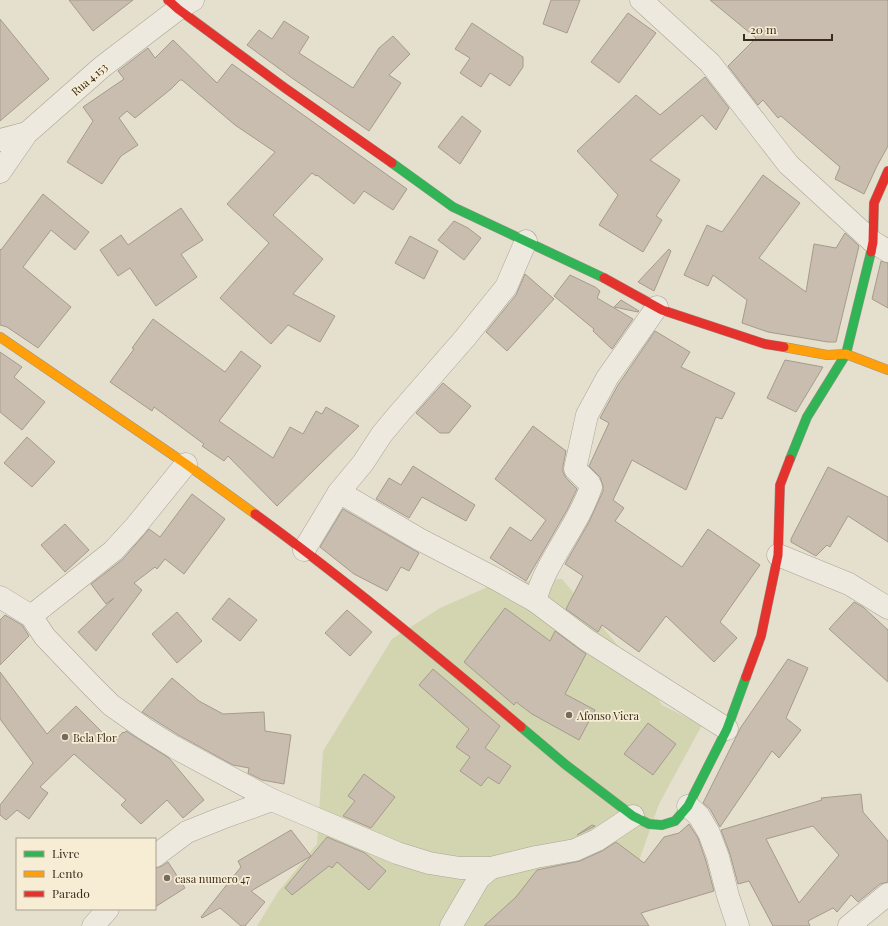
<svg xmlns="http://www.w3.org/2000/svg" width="888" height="926" viewBox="0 0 888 926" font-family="'Playfair Display',serif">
<rect width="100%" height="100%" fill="#e5dfce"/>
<polygon fill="#d3d5b0" points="562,579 640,672 662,705 702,725 659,804 616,926 257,926 278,892 317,844 323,751 392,639 440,608 497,583"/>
<g fill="#c9bdaf" stroke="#a59b8d" fill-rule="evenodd">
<polygon points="69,0 133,0 93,31"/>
<polygon points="551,0 580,0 567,33 543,24"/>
<polygon points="710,0 888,0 888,146 877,166 864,194 835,179 840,167 781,116 778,118 763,100 758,105 728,66 756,38"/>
<polygon points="628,13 656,33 619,83 591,62"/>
<polygon points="0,19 49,79 0,121"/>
<polygon points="284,21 309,37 299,53 353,88 379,48 393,36 410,54 389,75 401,83 369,131 292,78 247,45 259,30 272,39"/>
<polygon points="472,23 523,57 523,67 510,86 490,73 481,87 460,73 470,58 455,49"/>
<polygon points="173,40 217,83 232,64 407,189 393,210 364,191 354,204 317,175 316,176 312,173 273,215 323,259 293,294 335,316 320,342 288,325 271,344 220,298 269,243 227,204 275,152 235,125 182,80 180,80 171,89 135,118 127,111 119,118 138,145 121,156 102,184 67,162 93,121 83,107 124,79 118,71 148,48 155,58"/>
<polygon points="705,77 729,108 716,130 702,115 650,160 680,180 656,216 662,220 643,252 599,225 618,195 577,151 636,95 660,115"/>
<polygon points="462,116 481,131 460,164 438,147"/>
<polygon points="763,175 800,203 759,258 806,292 814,244 836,248 845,233 859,246 836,342 828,342 768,332 742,323 747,300 713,275 708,286 684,275 707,225 722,232"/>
<polygon points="43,194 89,232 75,250 51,230 23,267 71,307 38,348 7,327 0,325 0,249 1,250"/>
<polygon points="181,208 203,240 181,254 197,277 156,306 130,268 118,276 100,250 121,235 128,245"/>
<polygon points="454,221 468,228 481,238 464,260 438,240"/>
<polygon points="410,236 438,251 424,279 395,263"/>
<polygon points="669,249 671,251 654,291 638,282"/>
<polygon points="881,261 888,263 888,308 872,299"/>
<polygon points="525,274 554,299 507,351 486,332 516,295"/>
<polygon points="570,275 595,287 600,291 597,298 633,319 612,349 593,331 594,329 554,296"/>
<polygon points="621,300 639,311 638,312 614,307"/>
<polygon points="153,319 225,372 241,351 261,366 219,421 273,458 290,427 303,434 316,411 322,414 326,407 359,426 277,506 228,456 224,461 202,446 204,444 154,407 152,411 110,382 134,349 132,348"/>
<polygon points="655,331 690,352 681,367 735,393 722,419 716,417 686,490 632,460 613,500 624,508 615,521 682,567 708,529 760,565 720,622 737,638 714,662 666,616 639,652 602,625 598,632 566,609 583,576 565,564 589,522 603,491 603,486 600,477 589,466 609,423 600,418 618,385"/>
<polygon points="0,352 22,367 14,377 45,402 22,430 0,412"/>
<polygon points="785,360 823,367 796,412 767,398"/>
<polygon points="443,383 471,406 449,433 440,433 416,413"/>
<polygon points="533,426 566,451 563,466 563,472 566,478 577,489 567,510 526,581 490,558 510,527 531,541 546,520 495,479"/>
<polygon points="27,437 55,462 32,487 4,463"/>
<polygon points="413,466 475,505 466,521 422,497 409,518 376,499 389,478 401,485"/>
<polygon points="828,467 888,497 888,542 848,516 830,547 827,545 816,556 791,542 791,539"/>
<polygon points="192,494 225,519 184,574 165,559 157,569 155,567 134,583 142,590 96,651 78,632 114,598 106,604 91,584 122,560 149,529 160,537"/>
<polygon points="343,509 419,553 409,571 401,567 387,591 354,574 320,547"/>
<polygon points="65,524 89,550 65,572 41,545"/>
<polygon points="229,598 257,620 240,641 212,619"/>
<polygon points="854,602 863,607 888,630 888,682 829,629"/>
<polygon points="505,608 550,641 555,631 586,654 565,694 595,710 579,740 532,714 516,702 514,705 464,662"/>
<polygon points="347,610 372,632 350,656 325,633"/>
<polygon points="177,612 202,641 177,663 152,634"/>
<polygon points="5,615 22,625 29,636 0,665 0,620"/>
<polygon points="788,659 808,668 786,718 801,730 779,758 772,751 720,827 710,809 703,803 741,727"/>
<polygon points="433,669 500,726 485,748 511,766 499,784 488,777 481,786 460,771 470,757 456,747 469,729 419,685"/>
<polygon points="0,672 47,734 76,706 113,743 123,732 124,733 126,731 169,758 204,800 183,818 167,800 141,824 121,805 126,800 74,754 40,787 48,793 29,819 17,810 6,820 0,815 0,805 33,763 0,719"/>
<polygon points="172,678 199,701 223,714 264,712 265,731 291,735 284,784 262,780 248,773 249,768 233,765 180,736 142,712"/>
<polygon points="648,723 676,744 653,775 624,754"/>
<polygon points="364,774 395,797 371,828 343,816 355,801 348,796"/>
<path d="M861,794L863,812L888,841V882L880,884L858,902L851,895L837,912L833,908L808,921L810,926H773L749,881L738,884L730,854L721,830L822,800L821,798ZM813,826L839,855L799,903L766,839Z"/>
<polygon points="689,824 698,838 706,861 714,891 641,913 649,926 484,926 516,897 537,870 580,861 602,851 616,842 644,863 664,837 679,833"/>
<polygon points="592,825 595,826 577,835"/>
<polygon points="291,830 311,856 251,891 265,902 245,926 241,926 220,908 202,918 201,917 241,867 238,861"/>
<polygon points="327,837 365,853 386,871 369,890 337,862 332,868 329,866 292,895 285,888"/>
<polygon points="168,862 185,888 155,907 155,868 162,866"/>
</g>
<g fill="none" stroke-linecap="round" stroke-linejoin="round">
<defs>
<g id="street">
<polyline points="641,0 710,63 788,164 873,242 888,251"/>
<polyline points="0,140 27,133"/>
<polyline points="0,172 27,133 102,67 178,9 193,0"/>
<polyline points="339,492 419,539 496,579 535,601 587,640 727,729"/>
<polyline points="304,550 339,492 363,463 382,434 397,416 465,338 506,287 526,241"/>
<polyline points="778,555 849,584 888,608"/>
<polyline points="0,597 31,616 45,637 91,685 111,705 145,729 174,747 272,800 397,853 429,863 460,868 491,868 536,857 575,850 597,840 633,816"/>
<path d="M535,601C546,560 577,528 591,487L589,483L575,469L587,415L607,378L657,307"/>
<polyline points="31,616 113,551 135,527 186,464"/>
<polyline points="688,806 699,816 709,833 718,857 728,896 738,926"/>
<polyline points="155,856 187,832 222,818 272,800"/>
<polyline points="93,926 108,909"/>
<polyline points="451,926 479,878 491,868"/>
<polyline points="849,926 888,894"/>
</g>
<g id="fast">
<polyline points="392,163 453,207 604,278"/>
<polyline points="790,459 807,417 846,354 871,252"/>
<polyline points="521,727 566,765 633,816 649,824 662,825 675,821 688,806 727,729 746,677"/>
</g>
<g id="slow">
<polyline points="0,337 186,464 255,514"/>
<polyline points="784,347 827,355 846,354 888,370"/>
</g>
<g id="jam">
<polyline points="168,0 178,9 285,88 392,163"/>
<polyline points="871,252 873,242 874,203 888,171"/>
<polyline points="604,278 662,310 765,344 784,347"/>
<path d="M255,514C347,581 434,653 521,727"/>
<polyline points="746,677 761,636 778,555 780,485 790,459"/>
</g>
</defs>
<use href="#street" stroke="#aaa496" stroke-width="23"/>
<use href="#fast" stroke="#9a9386" stroke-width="10"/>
<use href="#slow" stroke="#9a9386" stroke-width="10"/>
<use href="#jam" stroke="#9a9386" stroke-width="10"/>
<use href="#street" stroke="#ede9df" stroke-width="22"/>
<use href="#fast" stroke="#30b455" stroke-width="9"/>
<use href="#slow" stroke="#ff9f0a" stroke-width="9"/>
<use href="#jam" stroke="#e5322d" stroke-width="9"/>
</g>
<g fill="#756b5c" stroke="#f6edd4" stroke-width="1.5">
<circle cx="569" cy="715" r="4"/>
<circle cx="65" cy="737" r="4"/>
<circle cx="167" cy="878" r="4"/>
</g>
<g text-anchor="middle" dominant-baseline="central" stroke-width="3.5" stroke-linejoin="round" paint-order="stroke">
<g font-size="11" fill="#392c1e" stroke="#f6edd4">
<text transform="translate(89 79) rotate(-41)">Rua 4.153</text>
</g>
<g font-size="11" fill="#392c1e" stroke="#f6edd4" text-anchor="start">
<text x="577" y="715">Afonso Viera</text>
<text x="73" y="737">Bela Flor</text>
<text x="175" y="878">casa numero 47</text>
</g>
</g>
<rect x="16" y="838" width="140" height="72" fill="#f6edd4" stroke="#aaa08b"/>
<rect x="24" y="851" width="20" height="6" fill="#30b455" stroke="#aaa08b"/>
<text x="52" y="858" font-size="12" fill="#392c1e">Livre</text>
<rect x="24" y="871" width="20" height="6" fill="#ff9f0a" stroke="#aaa08b"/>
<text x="52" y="878" font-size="12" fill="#392c1e">Lento</text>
<rect x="24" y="891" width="20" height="6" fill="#e5322d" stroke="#aaa08b"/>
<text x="52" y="898" font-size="12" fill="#392c1e">Parado</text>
<path d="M744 34v6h88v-6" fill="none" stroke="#392c1e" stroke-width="2"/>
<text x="750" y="34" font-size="12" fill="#392c1e" stroke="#f6edd4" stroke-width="3" paint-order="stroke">20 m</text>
</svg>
